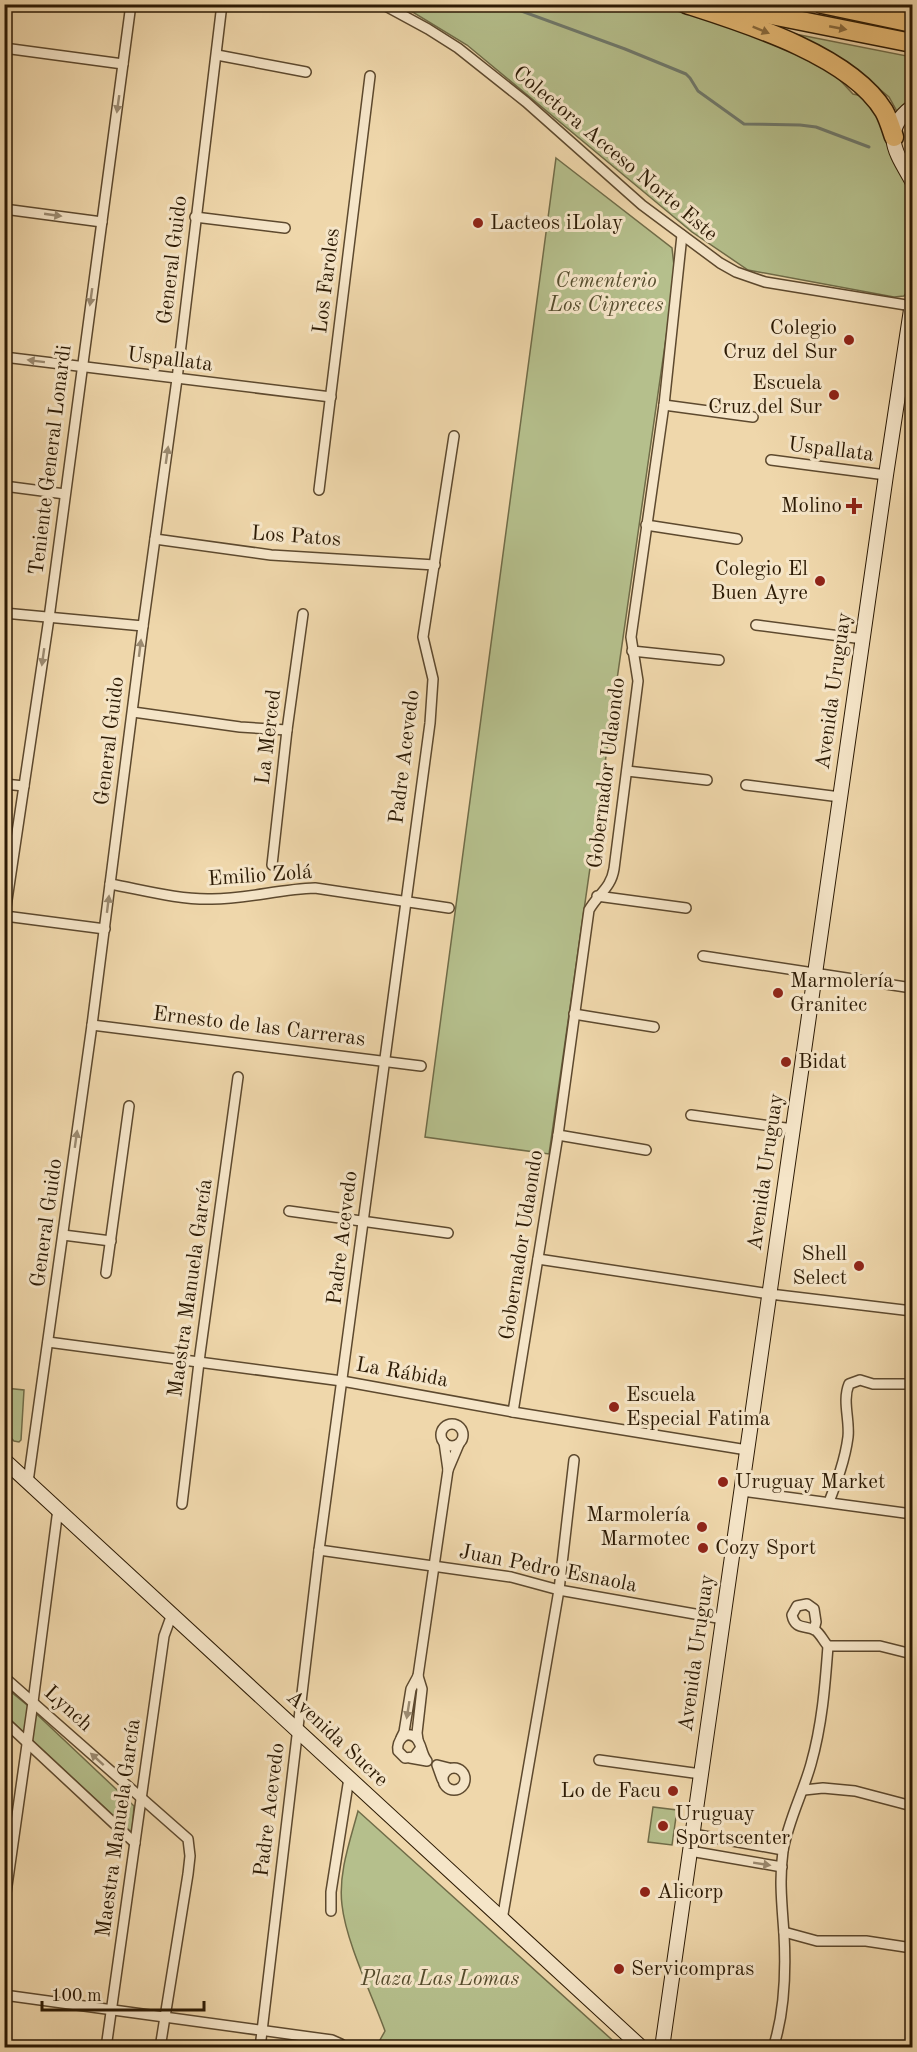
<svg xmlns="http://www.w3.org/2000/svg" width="917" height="2052" viewBox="0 0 917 2052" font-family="'Old Standard TT',serif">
<rect width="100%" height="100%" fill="#efd7ab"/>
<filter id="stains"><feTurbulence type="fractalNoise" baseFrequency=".00333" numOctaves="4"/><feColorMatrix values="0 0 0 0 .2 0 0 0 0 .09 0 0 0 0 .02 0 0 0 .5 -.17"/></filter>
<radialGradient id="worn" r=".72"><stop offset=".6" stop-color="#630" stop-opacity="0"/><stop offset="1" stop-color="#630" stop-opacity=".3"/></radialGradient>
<g fill="#b5bf8c" stroke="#706c48" stroke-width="1.5">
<polygon points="401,5 653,5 728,24 825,64 853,94 867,97 912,185 912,237 908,266 910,274 908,291 904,296 894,297 748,270 692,232 467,45"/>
<polygon points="785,32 912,57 912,101 899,115 889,97 871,82"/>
<polygon points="556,158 672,248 675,275 549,1154 425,1137"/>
<polygon points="5,1388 24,1390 21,1440 19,1442 14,1441 5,1432"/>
<polygon points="5,1687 27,1705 134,1806 132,1833 5,1715"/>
<polygon points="653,1807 677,1810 672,1845 648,1842"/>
<path d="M358,1811L620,2047H376L385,2031C372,1995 346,1942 342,1905C338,1874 350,1841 358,1811Z"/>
</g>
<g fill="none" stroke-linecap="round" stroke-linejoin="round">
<polyline stroke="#6f796c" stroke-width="3" points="502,4 625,49 686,74 690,78 698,91 744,124 800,125 816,127 869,147"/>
<defs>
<g id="minor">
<polyline points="382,4 428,29 458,48 526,102 642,205 720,263 736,272 765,282 912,306"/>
<polyline points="4,48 123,64"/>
<polyline points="217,55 306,72"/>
<polyline points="4,209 102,222"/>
<polyline points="195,217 285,228"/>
<polyline points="4,357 331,397"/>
<polyline points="664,405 753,417"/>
<polyline points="771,460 886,475"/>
<polyline points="4,486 65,494"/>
<polyline points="319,490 370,76"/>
<polyline points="646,525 737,539"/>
<polyline points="155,539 271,555 435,565"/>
<polyline points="4,613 143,626"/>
<polyline points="756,625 863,639"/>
<polyline points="632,651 719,660"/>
<polyline points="133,712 240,727 287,730"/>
<polyline points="627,771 707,780"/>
<polyline points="4,784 24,786"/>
<polyline points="746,785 840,797"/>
<polyline points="272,865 287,730 303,614"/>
<path d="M110,884C143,890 179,900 212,899C247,899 280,889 315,888L449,908"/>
<polyline points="597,896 686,908"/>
<polyline points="5,916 105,929"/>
<polyline points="4,920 49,618 131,4"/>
<polyline points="703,956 912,988"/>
<polyline points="574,1014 654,1027"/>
<polyline points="92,1025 421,1066"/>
<polyline points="691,1115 793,1129"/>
<polyline points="558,1135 646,1150"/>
<polyline points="289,1211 448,1233"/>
<polyline points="63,1235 111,1241"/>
<polyline points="538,1259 770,1294 912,1311"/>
<polyline points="106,1273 129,1106"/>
<polyline points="48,1342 342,1381 513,1412 747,1450"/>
<path d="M513,1412L558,1135L589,910C598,894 611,888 614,869L638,681L631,637L664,405L682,235"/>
<circle cx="452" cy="1435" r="11"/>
<polyline points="444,1442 448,1470 459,1444"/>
<polyline points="28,1482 92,1025 143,626 177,379 222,4"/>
<polyline points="742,1491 912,1514"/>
<path d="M829,1502C837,1481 845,1460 848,1437C850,1420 842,1401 849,1384L860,1380L873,1384H912"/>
<polyline points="182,1504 200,1354 238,1077"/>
<polyline points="319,1550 511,1577 559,1590 723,1619"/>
<polyline points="828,1646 880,1646 912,1654"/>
<polyline points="418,1676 448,1470"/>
<polyline points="4,1677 188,1839 190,1856 188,1874 160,2048"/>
<polyline points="4,1721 135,1843"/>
<polyline points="401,1738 404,1732 411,1689 418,1676 422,1689 417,1733 418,1740"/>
<path d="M410,1758L427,1761C421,1754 422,1744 416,1738C406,1729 396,1741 398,1751L405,1758L414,1757L420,1749"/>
<polyline points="599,1760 701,1774"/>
<circle cx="454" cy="1779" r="11"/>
<polyline points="442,1779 437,1765 449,1768"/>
<polyline points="804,1790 823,1788 855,1791 912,1806"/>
<polyline points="693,1834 783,1850"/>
<polyline points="690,1851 782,1867"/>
<polyline points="4,1907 33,1702 58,1509"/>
<polyline points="331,1911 331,1892 349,1778"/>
<polyline points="502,1920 559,1590 574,1460"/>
<polyline points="784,1932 817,1941 866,1941 912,1948"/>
<polyline points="4,1995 332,2040 341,2044 342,2048"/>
<polyline points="106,2048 164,1636 172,1614"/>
<polyline points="260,2048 319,1550 430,723 433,679 423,637 454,436"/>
<path d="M773,2048C785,2012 786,1971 784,1934C782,1905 779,1880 783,1851C788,1821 803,1793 811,1764C822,1725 825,1687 828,1646C824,1642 820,1633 815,1630C805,1625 795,1630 792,1615L797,1606L807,1604L814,1609L816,1622L814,1630"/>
</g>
<g id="secondary">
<path d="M912,107C879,132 897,154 912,181"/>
<polyline points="4,1460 642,2048"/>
<polyline points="662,2048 886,475 912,303"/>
</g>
<g id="motorway">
<path d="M686,4C745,23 850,55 884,111C888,118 891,128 894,137"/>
<polyline points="822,4 912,23"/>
<polyline points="721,5 912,43"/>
</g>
</defs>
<use href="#minor" stroke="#5d492e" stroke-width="12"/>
<use href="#secondary" stroke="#2c1a04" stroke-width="16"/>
<use href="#motorway" stroke="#2c1a04" stroke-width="21"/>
<use href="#minor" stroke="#f5e5c8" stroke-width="9"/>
<use href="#secondary" stroke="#f5e5c8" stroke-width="14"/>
<use href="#motorway" stroke="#e8bc76" stroke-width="18"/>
</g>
<defs><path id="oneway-solid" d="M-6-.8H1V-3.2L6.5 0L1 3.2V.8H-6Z" transform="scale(1.5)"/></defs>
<g fill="#8a6b3d">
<use href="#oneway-solid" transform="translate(838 28) rotate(11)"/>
<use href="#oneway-solid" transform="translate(761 30) rotate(22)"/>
</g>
<g fill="#9b8a70">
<use href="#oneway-solid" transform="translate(118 104) rotate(98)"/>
<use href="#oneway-solid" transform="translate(53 215) rotate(8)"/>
<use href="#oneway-solid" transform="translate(91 297) rotate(98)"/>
<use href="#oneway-solid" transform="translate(36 361) rotate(-173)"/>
<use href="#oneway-solid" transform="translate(167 455) rotate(-82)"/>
<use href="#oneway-solid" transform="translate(140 648) rotate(-83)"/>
<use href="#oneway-solid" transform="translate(43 657) rotate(98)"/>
<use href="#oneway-solid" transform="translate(108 904) rotate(-83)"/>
<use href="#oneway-solid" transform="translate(76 1139) rotate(-82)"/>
<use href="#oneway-solid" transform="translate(408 1710) rotate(99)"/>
<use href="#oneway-solid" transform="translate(97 1759) rotate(-138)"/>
<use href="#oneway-solid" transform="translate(762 1864) rotate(9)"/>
</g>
<g fill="#8f2418" stroke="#f5e5c8" stroke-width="2">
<circle cx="478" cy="223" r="6"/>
<circle cx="849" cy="340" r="6"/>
<circle cx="834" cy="395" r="6"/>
<path d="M851 497h6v6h6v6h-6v6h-6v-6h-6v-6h6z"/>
<circle cx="820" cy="581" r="6"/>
<circle cx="778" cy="993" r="6"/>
<circle cx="786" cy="1062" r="6"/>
<circle cx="859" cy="1266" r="6"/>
<circle cx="614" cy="1407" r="6"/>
<circle cx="723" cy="1482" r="6"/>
<circle cx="702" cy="1527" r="6"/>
<circle cx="703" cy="1548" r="6"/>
<circle cx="673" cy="1791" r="6"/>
<circle cx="663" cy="1826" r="6"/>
<circle cx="645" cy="1892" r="6"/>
<circle cx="619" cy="1969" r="6"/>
</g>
<g text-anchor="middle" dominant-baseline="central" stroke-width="6" stroke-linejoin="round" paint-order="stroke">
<g font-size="21" fill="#2c1a04" stroke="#f5e5c8">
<text transform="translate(615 154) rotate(40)">Colectora Acceso Norte Este</text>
<text transform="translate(173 260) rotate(-83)">General Guido</text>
<text transform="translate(327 281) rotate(-83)">Los Faroles</text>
<text transform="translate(170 360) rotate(7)">Uspallata</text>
<text transform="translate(831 450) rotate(7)">Uspallata</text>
<text transform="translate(51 460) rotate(-83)">Teniente General Lonardi</text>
<text transform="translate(296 537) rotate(4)">Los Patos</text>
<text transform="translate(834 691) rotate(-82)">Avenida Uruguay</text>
<text transform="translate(269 737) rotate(-83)">La Merced</text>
<text transform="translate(110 741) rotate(-83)">General Guido</text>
<text transform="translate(405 757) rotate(-83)">Padre Acevedo</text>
<text transform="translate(607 773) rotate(-83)">Gobernador Udaondo</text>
<text transform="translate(260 876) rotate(-4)">Emilio Zolá</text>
<text transform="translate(259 1027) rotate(7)">Ernesto de las Carreras</text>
<text transform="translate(766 1172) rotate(-82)">Avenida Uruguay</text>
<text transform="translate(47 1223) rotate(-82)">General Guido</text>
<text transform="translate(343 1238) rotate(-83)">Padre Acevedo</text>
<text transform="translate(522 1245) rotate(-81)">Gobernador Udaondo</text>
<text transform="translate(191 1288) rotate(-82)">Maestra Manuela García</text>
<text transform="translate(402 1373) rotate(10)">La Rábida</text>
<text transform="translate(548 1569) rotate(11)">Juan Pedro Esnaola</text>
<text transform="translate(697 1653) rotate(-82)">Avenida Uruguay</text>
<text transform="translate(68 1709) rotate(42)">Lynch</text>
<text transform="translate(337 1739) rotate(43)">Avenida Sucre</text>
<text transform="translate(270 1810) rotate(-83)">Padre Acevedo</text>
<text transform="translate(119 1828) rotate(-82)">Maestra Manuela García</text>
</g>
<g font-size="21" fill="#2c1a04" stroke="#f5e5c8" text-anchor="start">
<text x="490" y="223">Lacteos iLolay</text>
<text x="837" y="328" text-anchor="end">Colegio<tspan x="837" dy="24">Cruz del Sur</tspan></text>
<text x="822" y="383" text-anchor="end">Escuela<tspan x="822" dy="24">Cruz del Sur</tspan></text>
<text x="842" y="506" text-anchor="end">Molino</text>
<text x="808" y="569" text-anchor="end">Colegio El<tspan x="808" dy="24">Buen Ayre</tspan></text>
<text x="790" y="981">Marmolería<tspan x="790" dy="24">Granitec</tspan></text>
<text x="798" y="1062">Bidat</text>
<text x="847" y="1254" text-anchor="end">Shell<tspan x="847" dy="24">Select</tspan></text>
<text x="626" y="1395">Escuela<tspan x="626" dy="24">Especial Fatima</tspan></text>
<text x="735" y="1482">Uruguay Market</text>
<text x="690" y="1515" text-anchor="end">Marmolería<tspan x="690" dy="24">Marmotec</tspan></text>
<text x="715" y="1548">Cozy Sport</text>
<text x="661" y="1791" text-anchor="end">Lo de Facu</text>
<text x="675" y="1814">Uruguay<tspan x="675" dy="24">Sportscenter</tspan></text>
<text x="657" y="1892">Alicorp</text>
<text x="631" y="1969">Servicompras</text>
</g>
<g font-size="21" font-style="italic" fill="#554c2d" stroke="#f5e5c8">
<text x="606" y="281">Cementerio<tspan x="606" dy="24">Los Cipreces</tspan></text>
<text x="440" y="1979">Plaza Las Lomas</text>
</g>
</g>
<rect width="917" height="2052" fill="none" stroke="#efd7ab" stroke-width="24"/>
<rect x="6" y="6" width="905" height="2040" fill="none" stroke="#2c1a04" stroke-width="3"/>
<rect x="12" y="12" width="893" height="2028" fill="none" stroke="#2c1a04" stroke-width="1.5"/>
<path d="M42 2001v9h162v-9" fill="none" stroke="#2c1a04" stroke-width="3"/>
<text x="51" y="2001" font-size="18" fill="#2c1a04" stroke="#f5e5c8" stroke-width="4.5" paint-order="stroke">100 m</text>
<rect width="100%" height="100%" filter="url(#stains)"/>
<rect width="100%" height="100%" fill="url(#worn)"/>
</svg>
